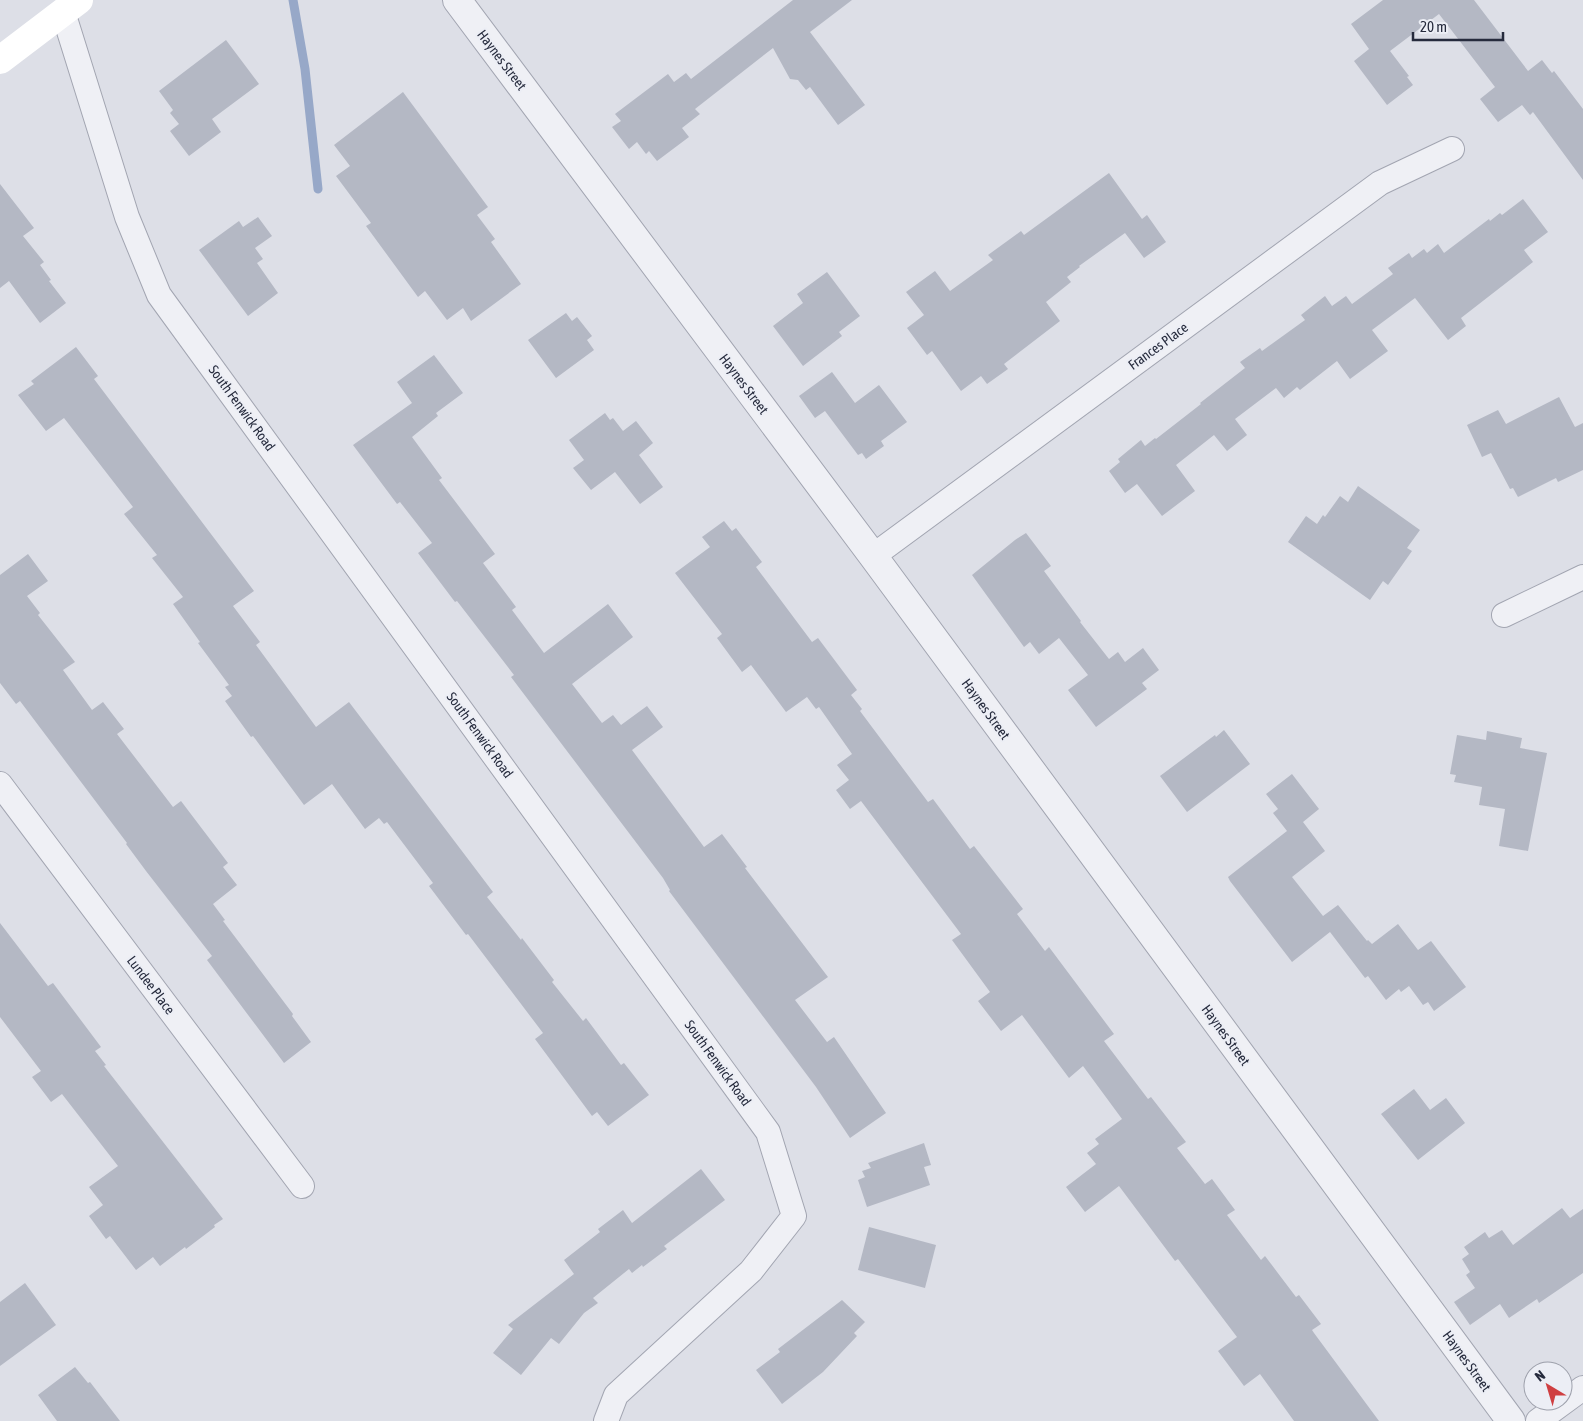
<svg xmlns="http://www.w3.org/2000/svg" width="1583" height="1421" viewBox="0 0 1583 1421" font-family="'Asap Condensed',sans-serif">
<rect width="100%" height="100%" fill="#dddfe7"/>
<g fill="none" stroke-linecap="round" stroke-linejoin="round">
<polyline stroke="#97a8c8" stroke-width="9" points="293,0 305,69 318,189"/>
</g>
<g fill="#b4b8c4">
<polygon points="793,0 852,0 810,32 865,105 838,125 810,87 806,90 798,80 790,79 773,48 695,109 700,114 682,128 689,137 657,161 649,151 646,154 637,142 629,149 612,127 621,121 615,114 668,74 674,82 686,73 691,79"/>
<polygon points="1383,0 1474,0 1528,71 1542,60 1552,73 1554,71 1583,109 1583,180 1533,112 1530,115 1522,105 1498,122 1480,99 1495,87 1439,14 1390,51 1409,76 1407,77 1413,85 1387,105 1354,61 1369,49 1351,24"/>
<polygon points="226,40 259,84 212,119 221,132 189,156 170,131 179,124 170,113 173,110 159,91"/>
<polygon points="403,92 488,207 477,215 495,239 491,242 521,284 471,321 463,308 447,320 425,291 418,297 366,226 371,223 336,176 350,166 334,145"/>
<polygon points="1109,173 1142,219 1147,215 1166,242 1144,258 1125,233 1079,266 1080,267 1067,277 1071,282 1046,302 1060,321 1004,364 1008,369 987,384 981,376 961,391 932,351 927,355 907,328 924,315 906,292 935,271 950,291 993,260 988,255 1021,231 1024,235"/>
<polygon points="0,184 34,228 23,236 44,262 40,265 51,280 49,281 66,303 40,323 9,281 0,288"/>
<polygon points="1523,199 1548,232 1524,250 1533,262 1461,318 1466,326 1448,340 1415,298 1372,330 1388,351 1350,379 1337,361 1300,390 1297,387 1284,398 1276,388 1235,419 1247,435 1227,451 1214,435 1176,465 1195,491 1162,516 1137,484 1125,493 1109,471 1120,462 1118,459 1141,440 1145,446 1155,438 1156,439 1201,404 1200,403 1245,368 1240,362 1260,348 1262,351 1305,320 1301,315 1325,296 1332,306 1346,296 1352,304 1393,274 1388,268 1409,253 1412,258 1424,249 1427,253 1438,244 1444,253 1489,219 1490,221 1500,213 1502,215"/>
<polygon points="258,217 272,236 255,248 263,259 257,263 278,293 248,316 199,250 239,221 243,227"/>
<polygon points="827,272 860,316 839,332 842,336 803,366 773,326 803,303 797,294"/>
<polygon points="566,313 572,321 577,317 592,336 587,340 594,350 556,378 528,340"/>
<polygon points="76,347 98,376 94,379 254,591 233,606 260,642 256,645 316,727 349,702 493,892 487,897 521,940 522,938 554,980 552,982 583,1021 586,1018 621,1065 624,1063 649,1095 608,1126 597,1112 592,1116 535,1039 543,1033 468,934 466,935 429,886 433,883 387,822 384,824 379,818 365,829 332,784 304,805 253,736 251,737 225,701 232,696 225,687 229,685 198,643 200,642 173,604 183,597 152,558 157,555 124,514 133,507 64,418 46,431 18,395 34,384 31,381"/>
<polygon points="434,355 463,393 436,413 438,416 412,437 442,478 439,480 495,554 483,563 516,607 512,610 544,653 608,604 633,637 572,684 602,723 613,715 621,725 647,706 663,727 632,750 704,847 722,834 747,867 745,868 828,977 795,1000 827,1042 834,1037 886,1113 850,1138 816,1087 669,891 670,890 663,878 511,677 514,675 457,601 455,602 418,553 432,543 400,502 397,504 353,445 412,403 397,382"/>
<polygon points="832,372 855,403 879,385 907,422 881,441 884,446 866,459 862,453 858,455 825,411 815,418 799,396"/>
<polygon points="1559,397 1575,427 1583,423 1583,470 1558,482 1556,478 1518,497 1513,488 1510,489 1491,453 1482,457 1467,425 1498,410 1506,424"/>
<polygon points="605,413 610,420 613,418 623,431 636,421 653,443 639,455 663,487 640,504 615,472 591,490 573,468 584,460 569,440"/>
<polygon points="1358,486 1420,530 1407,548 1412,551 1388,585 1383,581 1370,600 1288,542 1306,516 1317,524 1323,515 1325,517 1340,496 1348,502"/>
<polygon points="724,521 732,531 736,528 762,562 756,567 812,642 818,638 857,690 851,695 862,709 860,711 928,802 933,799 970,849 974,846 1023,909 1017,914 1045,951 1049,947 1114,1034 1104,1041 1148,1099 1151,1097 1186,1142 1177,1148 1205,1184 1212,1179 1235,1210 1227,1215 1261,1260 1265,1256 1296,1297 1299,1295 1321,1324 1312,1330 1314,1333 1379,1421 1294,1421 1260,1374 1244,1386 1218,1351 1237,1337 1178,1259 1175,1261 1119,1186 1085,1212 1066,1187 1096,1164 1087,1153 1099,1144 1095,1139 1122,1119 1083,1066 1069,1078 1022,1015 1001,1031 978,1001 990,992 952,940 961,934 861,801 850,809 836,790 849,780 837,765 852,754 819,707 816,709 807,697 786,712 751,665 742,672 717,638 722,634 675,573 710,547 702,537"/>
<polygon points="1026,533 1051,566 1044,571 1081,621 1080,622 1109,659 1118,652 1125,662 1143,648 1159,670 1142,683 1147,689 1096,727 1068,690 1088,675 1059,638 1039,654 1030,642 1024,647 972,575 1015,540"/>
<polygon points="28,554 48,581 27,596 40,613 38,615 75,662 63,670 92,710 103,702 124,729 117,734 173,807 181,801 228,863 223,867 237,885 213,904 225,920 223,921 293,1014 292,1016 311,1042 284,1063 207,960 212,956 146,871 126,844 127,843 20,701 16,704 0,683 0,575"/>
<polygon points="1224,730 1250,764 1187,812 1160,776 1215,735 1216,737"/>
<polygon points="1487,731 1522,738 1520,748 1547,753 1528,851 1499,846 1505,809 1479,805 1482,787 1454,782 1456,775 1450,774 1457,735 1486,740"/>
<polygon points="1292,774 1319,809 1303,822 1325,851 1292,877 1323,916 1338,905 1367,941 1368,940 1372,944 1398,924 1418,950 1431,941 1466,987 1434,1011 1428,1002 1423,1005 1409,986 1401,992 1399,989 1386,1000 1368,976 1365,978 1330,932 1292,962 1230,881 1228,877 1287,831 1273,813 1278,809 1266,794"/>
<polygon points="0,923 48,986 53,983 101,1047 95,1051 106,1065 104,1066 223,1219 214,1225 215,1227 186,1249 185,1247 160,1266 153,1257 136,1270 110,1236 106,1239 89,1216 103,1205 89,1187 118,1166 62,1094 51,1102 32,1077 41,1071 0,1017"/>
<polygon points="1414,1089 1430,1110 1446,1098 1465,1123 1418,1160 1381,1114"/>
<polygon points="924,1143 931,1165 924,1167 930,1185 867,1207 858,1180 865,1177 862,1171 871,1168 868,1163"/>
<polygon points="701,1169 725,1200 664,1246 667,1249 643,1267 642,1265 632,1273 629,1269 593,1298 598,1303 584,1313 559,1344 551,1338 521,1375 493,1353 513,1329 508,1325 574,1274 564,1260 600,1232 598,1229 623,1210 632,1223"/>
<polygon points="1562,1208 1570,1218 1583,1209 1583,1273 1539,1303 1537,1299 1509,1318 1500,1304 1470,1325 1454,1302 1475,1288 1466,1275 1470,1272 1462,1259 1469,1254 1464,1247 1485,1232 1489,1238 1502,1230 1513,1245"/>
<polygon points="869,1227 936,1245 925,1288 858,1270"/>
<polygon points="25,1283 56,1325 0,1366 0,1302"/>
<polygon points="842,1300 865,1322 854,1333 857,1336 823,1372 782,1404 756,1370 780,1352 778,1349"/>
<polygon points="75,1367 88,1383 90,1382 120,1421 57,1421 38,1395"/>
</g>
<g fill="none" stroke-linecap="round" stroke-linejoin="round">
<defs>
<g id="minor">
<polyline points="63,12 127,217 159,295 768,1132 794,1216 751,1271 616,1395 606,1421"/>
<polyline points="873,556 1380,183 1452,149"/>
<polyline points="1504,615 1583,577"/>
<polyline points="0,784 302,1186"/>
<polyline points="1538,1421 1583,1388"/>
</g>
<polyline id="tertiary" points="457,0 873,556 1511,1421"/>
</defs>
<use href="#minor" stroke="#a2a5b1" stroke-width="26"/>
<use href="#tertiary" stroke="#a2a5b1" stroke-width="30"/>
<use href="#minor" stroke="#eff0f5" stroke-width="24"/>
<use href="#tertiary" stroke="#eff0f5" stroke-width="28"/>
<polyline stroke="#fff" stroke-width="28" points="0,60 79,0"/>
</g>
<g text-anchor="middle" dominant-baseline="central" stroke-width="4" stroke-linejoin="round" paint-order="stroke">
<g font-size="14" fill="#262b3d" stroke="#eceef5">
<text transform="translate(502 60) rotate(53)">Haynes Street</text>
<text transform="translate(1158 346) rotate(-36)">Frances Place</text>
<text transform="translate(744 384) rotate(53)">Haynes Street</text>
<text transform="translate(242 408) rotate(54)">South Fenwick Road</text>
<text transform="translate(986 709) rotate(54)">Haynes Street</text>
<text transform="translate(480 735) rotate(54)">South Fenwick Road</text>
<text transform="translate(151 985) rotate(53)">Lundee Place</text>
<text transform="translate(1226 1035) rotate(54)">Haynes Street</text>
<text transform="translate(718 1063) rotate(54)">South Fenwick Road</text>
<text transform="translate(1467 1361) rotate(54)">Haynes Street</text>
</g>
</g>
<g transform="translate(1548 1386) rotate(322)"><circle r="24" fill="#eceef5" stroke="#9da0ab"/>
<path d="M0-4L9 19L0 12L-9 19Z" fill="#cf3f41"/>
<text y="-8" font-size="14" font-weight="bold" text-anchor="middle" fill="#262b3d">N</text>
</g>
<path d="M1413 32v8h90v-8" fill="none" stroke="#262b3d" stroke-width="2.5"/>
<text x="1420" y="32" font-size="15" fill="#262b3d" stroke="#eceef5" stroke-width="4" paint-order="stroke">20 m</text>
</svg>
